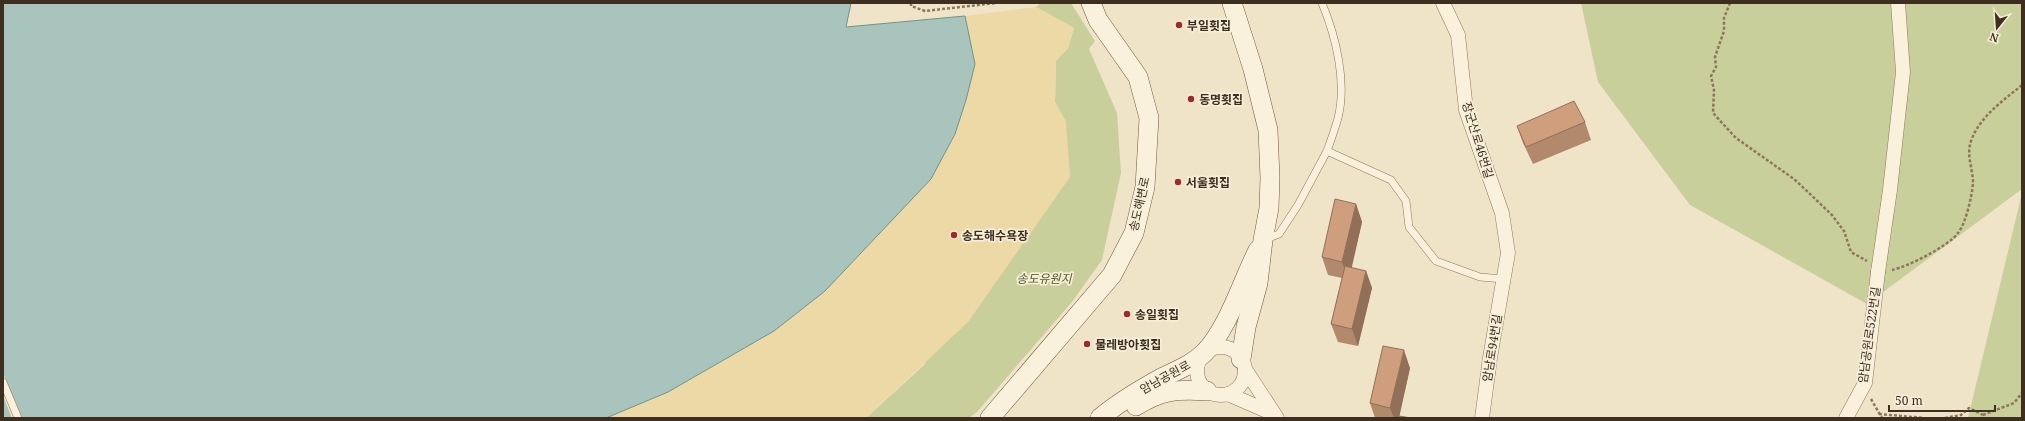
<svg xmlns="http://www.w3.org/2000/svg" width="2025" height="421" viewBox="0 0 2025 421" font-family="'Noto Serif','Noto Sans KR',serif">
<rect width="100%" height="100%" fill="#f0e4c8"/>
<g fill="#c9cf9b">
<polygon points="1041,3 1071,3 1095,41 1089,49 1117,113 1121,173 1102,260 1072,302 977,412 969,418 866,418 924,365 1066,122 1055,102 1056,61 1068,48 1074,28 1036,7"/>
<polygon points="1581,3 2022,3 2022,189 1867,304 1690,205 1598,82"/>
<polygon points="2022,193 2022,418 1968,418"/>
</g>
<polygon fill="#ecd9a5" points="1036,7 1074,28 1068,48 1056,61 1055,102 1066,122 1070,177 968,322 866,418 606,418 668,392 774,331 825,291 966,100 975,64 965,16"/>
<polygon fill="#a9c4bc" stroke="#6f938a" points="3,3 851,3 846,27 965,16 975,64 966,100 955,134 931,179 825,291 774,331 668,392 606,418 3,418"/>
<polygon fill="#f0e4c8" points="3,373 22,418 12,418 3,396"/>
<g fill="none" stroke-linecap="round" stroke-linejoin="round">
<defs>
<g id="lane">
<path d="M1322,3C1336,37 1347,82 1338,118C1335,129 1331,140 1327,151"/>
<polyline points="1266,239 1279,234 1298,205 1327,151 1391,180 1406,201 1409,227 1436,261 1480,277 1503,279"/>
<polyline points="3,382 18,418"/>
</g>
<g id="street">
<polyline points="1443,3 1458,35 1466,110 1502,213 1508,253 1490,358 1482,418"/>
<polyline points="1878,272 1890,190 1903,72 1898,3"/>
<circle cx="1221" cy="371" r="24"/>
<polyline points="1245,369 1277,418"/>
<polyline points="1228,394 1274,414"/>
<polyline points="1846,418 1865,383 1878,272"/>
</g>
<g id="secondary">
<polyline points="1232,3 1253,69 1268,130 1270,178 1269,208 1263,240 1258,283 1246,327 1241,359"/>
<path d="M1136,406C1162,390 1177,389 1207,391"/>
<polyline points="990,418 1112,275 1134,233 1145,187 1149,118 1138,77 1098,20 1091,3"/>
<path d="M1100,418C1119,402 1141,389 1163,377C1178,370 1193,364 1205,352C1228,328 1242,282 1258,250"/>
</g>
</defs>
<use href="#lane" stroke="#8d765c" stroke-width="8"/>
<use href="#street" stroke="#8d765c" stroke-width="15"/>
<use href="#secondary" stroke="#6f573f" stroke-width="20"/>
<g stroke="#8d765c" stroke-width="2.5" stroke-dasharray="3 2" stroke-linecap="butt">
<polyline points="911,3 911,6 925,11 996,3"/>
<polyline points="1730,3 1724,18 1724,31 1715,57 1716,67 1711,76 1714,90 1713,113 1736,138 1794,179 1809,193 1832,215 1844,231 1851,252 1867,261"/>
<path d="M1892,270C1907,267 1949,246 1958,233C1966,223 1972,196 1973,183C1973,169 1966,155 1971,141C1980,116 2003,101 2022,85"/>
<polyline points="1871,399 1882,418"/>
<polyline points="1879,414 1924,418"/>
<polyline points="1983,415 2014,403 2022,393"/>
<polyline points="1945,418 1961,415 1969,408 1983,415 1984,418"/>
</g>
<use href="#lane" stroke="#faf1dc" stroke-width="7"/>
<use href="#street" stroke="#faf1dc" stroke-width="14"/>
<use href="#secondary" stroke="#faf1dc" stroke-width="19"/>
</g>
<g fill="#b2896c">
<polygon points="1585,122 1591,140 1533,164 1523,143 1517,126"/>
<polygon points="1356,204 1362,222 1351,268 1366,271 1372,288 1358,346 1338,342 1331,324 1342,278 1328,275 1322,257"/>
<polygon points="1410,368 1399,416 1411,418 1375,418 1370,403"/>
</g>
<g fill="#916f58">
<polygon points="1356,204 1362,222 1349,280 1342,262"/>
<polygon points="1366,271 1372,288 1358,346 1352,329"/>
<polygon points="1404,350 1410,368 1399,418 1394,418 1390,408"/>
</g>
<g fill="#cf9f7d" stroke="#916f58">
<polygon points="1574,101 1585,122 1526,147 1517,126"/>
<polygon points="1335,199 1356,204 1342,262 1322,257"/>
<polygon points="1345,266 1366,271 1352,329 1331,324"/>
<polygon points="1383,346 1404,350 1390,408 1370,403"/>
<polygon points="1399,416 1411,418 1399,418"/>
</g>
<g fill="#9e2a2b" stroke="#f7eed8" stroke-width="1.5">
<circle cx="1179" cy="25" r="4"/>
<circle cx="1191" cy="99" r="4"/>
<circle cx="1178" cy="182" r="4"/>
<circle cx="954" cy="235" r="4"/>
<circle cx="1127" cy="314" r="4"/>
<circle cx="1087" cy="344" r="4"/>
</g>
<g text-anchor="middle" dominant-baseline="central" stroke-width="3.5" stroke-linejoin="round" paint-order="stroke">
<g font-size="12" font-weight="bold" fill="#3d2e20" stroke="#f7eed8" text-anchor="start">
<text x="1187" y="25">부일횟집</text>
<text x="1199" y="99">동명횟집</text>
<text x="1186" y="182">서울횟집</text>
<text x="962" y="235">송도해수욕장</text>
<text x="1135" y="314">송일횟집</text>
<text x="1095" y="344">물레방아횟집</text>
</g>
<g font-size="12" fill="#3d2e20" stroke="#f7eed8">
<text transform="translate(1478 140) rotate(73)">장군산로46번길</text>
<text transform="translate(1139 204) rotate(-77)">송도해변로</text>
<text transform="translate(1869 335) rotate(-82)">암남공원로522번길</text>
<text transform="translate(1492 348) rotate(-81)">암남로94번길</text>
<text transform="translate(1165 377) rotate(-29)">암남공원로</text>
</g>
<g font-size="12" font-style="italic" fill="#4d5a26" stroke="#f7eed8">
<text x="1044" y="278">송도유원지</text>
</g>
</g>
<rect width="2025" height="421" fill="none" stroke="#3d2e20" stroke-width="8"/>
<g transform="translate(1997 28) rotate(197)" stroke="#f7eed8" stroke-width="3" paint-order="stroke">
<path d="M0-3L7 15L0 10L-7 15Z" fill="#3d2e20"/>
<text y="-6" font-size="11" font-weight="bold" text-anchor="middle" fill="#3d2e20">N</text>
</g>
<path d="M1889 405v6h106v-6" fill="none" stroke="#3d2e20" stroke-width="2"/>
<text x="1895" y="405" font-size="12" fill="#3d2e20" stroke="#f7eed8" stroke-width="3" paint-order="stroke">50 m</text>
</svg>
